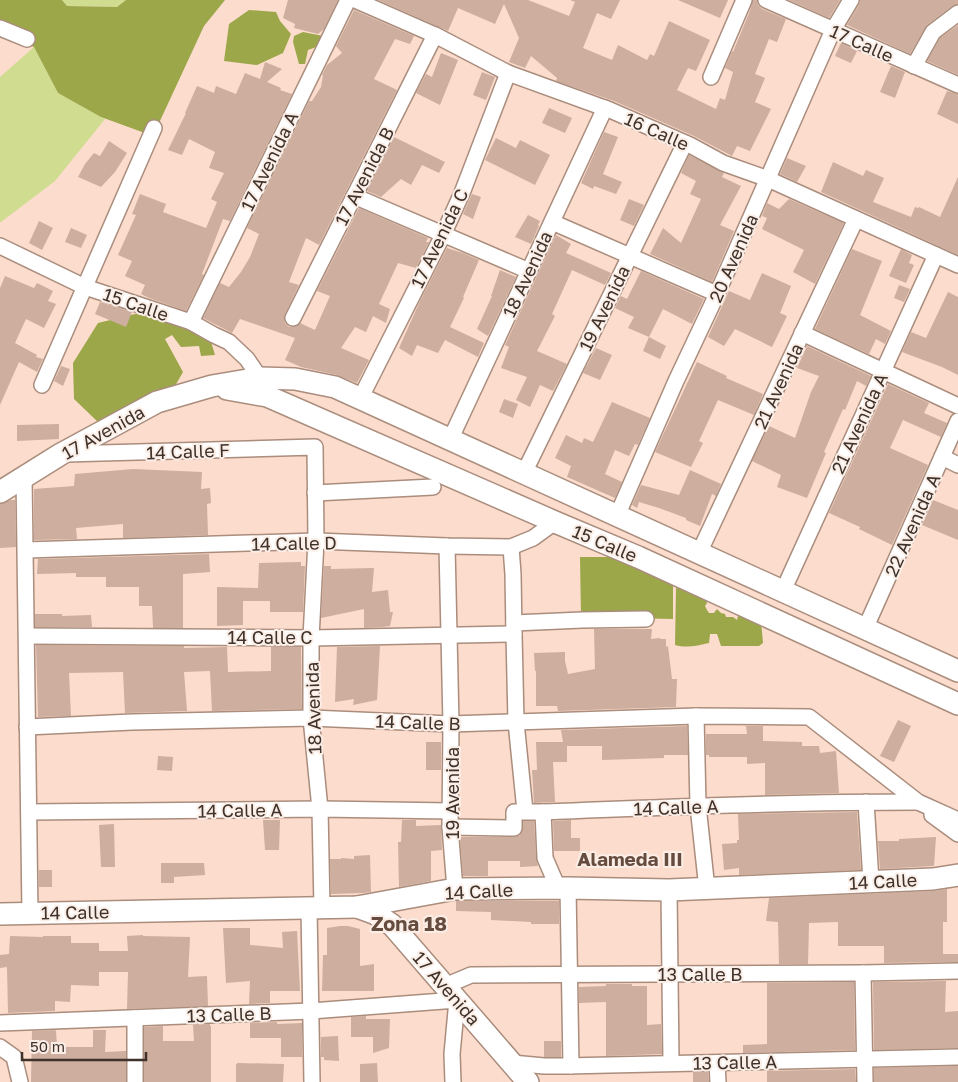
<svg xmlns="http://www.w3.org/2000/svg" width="958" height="1082" viewBox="0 0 958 1082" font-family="'Golos Text',sans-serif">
<rect width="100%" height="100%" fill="#fcdccc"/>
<g fill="#d0dc8f">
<polygon points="62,0 126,0 117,7 67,6"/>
<polygon points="34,47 58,93 105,119 55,181 1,222 0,222 0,77"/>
</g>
<g fill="#9ba748">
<polygon points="0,0 62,0 67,6 117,7 126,0 225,0 204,26 153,136 101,117 58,93 34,47 0,32"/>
<polygon points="249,10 276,12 280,21 291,34 283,53 257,65 224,61 229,24"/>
<polygon points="303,32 323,36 319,46 308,50 305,64 299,64 293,42 294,36"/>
<polygon points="139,313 168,318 209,335 215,355 201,356 199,346 181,347 172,335 165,339 183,372 175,386 150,394 98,422 74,399 73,363 98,323"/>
<polygon points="580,557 638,557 673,573 673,619 581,617"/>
<path d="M676,588L684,589L706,598L707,603L705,606L707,610L709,613H714L717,609L721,613L725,614L726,617H733L737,620L738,616L731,610L761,621L763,643L759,646H721L717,634H710L709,643C697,646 686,648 675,645Z"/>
</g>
<g fill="#cdae9f">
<polygon points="288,0 338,0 324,29 318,34 294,28 295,24 283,18"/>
<polygon points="378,0 528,0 569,16 575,2 570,0 620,0 611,19 597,13 583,48 612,60 618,45 647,60 650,54 654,56 669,21 710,40 696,71 688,68 677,90 716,109 720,98 725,100 733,72 725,68 732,51 733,52 749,13 753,0 757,0 758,5 762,9 786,19 777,42 769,39 755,74 765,78 755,102 771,109 750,151 737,146 732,156 694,136 614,101 556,81 557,78 531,56 525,68 509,62 519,38 504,4 495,24 458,8 448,31"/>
<polygon points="678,0 728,0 720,18"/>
<polygon points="789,0 840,0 829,18"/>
<polygon points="860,0 958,0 958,4 952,6 927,25 910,54 847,25 859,5"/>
<polygon points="354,10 414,36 410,44 395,39 374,79 397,90 319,245 306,238 289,282 299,285 285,314 284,318 285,323 289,327 294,327 300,323 315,330 330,296 317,291 359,208 428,238 426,242 429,242 416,268 398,263 379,304 390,309 386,323 373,316 366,332 355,327 341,348 369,360 357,383 337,375 301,367 285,360 295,338 240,319 232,333 203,318 220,283 229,287 241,272 250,257 259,234 247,228 309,101 312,101 321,87 323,75 322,75 327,65 342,53 336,46"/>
<polygon points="958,25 958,75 927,61 940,38"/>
<polygon points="841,43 857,51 851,63 835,56"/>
<polygon points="441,53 458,60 440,105 416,93 426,74 432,77"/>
<polygon points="265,62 282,69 267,82 281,88 280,90 292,94 230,221 223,219 202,274 204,275 186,311 149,298 141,294 145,285 125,276 132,261 118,255 136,215 132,214 140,194 166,204 163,212 206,228 217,202 211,199 224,173 209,168 215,152 189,139 182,155 168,150 186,113 185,113 197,86 214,93 216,86 236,94 245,73 260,79"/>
<polygon points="891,66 905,72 895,98 880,92"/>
<polygon points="482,72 495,77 486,100 473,95"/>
<polygon points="947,91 958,94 958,124 937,114"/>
<polygon points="549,108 572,118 565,133 542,123"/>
<polygon points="604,132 618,137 603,174 622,182 616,194 594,186 593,189 581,183"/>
<polygon points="394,137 445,162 439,173 422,165 411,185 401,179 381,197 367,191"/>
<polygon points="496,138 516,148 520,140 550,155 535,185 485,160"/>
<polygon points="109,141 127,153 115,172 101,187 78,177 85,164 94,153 100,156"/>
<polygon points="689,155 724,173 722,177 741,186 720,225 734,231 712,282 650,254 663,228 681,243 701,199 690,194 696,181 681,173"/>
<polygon points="787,158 806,166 797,182 780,174"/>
<polygon points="833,162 863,176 866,170 884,178 873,202 911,217 915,207 918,208 919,207 940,217 958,177 958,255 821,192"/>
<polygon points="472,194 481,197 473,219 463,214"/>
<polygon points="629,199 644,205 634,226 620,220"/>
<polygon points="789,199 844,223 815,284 793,272 804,250 762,229 767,218 762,216 767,203 779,209"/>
<polygon points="528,215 540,221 538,225 539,226 531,244 515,237"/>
<polygon points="39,221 53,228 42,250 29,243"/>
<polygon points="71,228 87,235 81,248 65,242"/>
<polygon points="556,235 571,244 566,253 611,273 605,285 572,270 552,314 555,316 537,351 567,364 553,391 540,385 530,407 516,400 527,377 501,368 509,347 505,345"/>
<polygon points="447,248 463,253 479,260 463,297 464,298 450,327 484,343 478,357 445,340 438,353 417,345 412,356 399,348 420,301"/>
<polygon points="852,249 882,261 860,315 891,331 885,344 876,339 869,354 815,329"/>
<polygon points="901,249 912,255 909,263 914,265 906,283 889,276"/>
<polygon points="500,270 516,277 488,336 477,329 492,296 491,296"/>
<polygon points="641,271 704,299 692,324 663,309 649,337 628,328 634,317 615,308 621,296 627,299"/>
<polygon points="762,273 791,286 780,313 787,316 772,347 735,329 724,346 708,337 729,291 750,300"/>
<polygon points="5,276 34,288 37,283 53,291 48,301 56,304 44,328 26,319 15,343 37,355 36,357 43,359 37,372 19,362 0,405 0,288"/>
<polygon points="899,285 910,289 904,302 894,298"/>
<polygon points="948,292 958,297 958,375 942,367 902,352 911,332 926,338"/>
<polygon points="100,302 132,312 126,327 95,314"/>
<polygon points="649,337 666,346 660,359 643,351"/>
<polygon points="807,346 871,376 866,386 857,381 845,410 843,409 824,452 826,453 807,498 777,487 781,475 752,461 769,426 795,438 811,392 819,376 797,368"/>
<polygon points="596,348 612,355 600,380 583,373"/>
<polygon points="697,362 727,376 726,378 763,394 754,415 718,400 699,441 703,443 691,467 655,452"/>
<polygon points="61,366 70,369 63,386 54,381"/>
<polygon points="888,384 929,403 924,413 947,423 941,437 903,420 890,448 928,465 892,545 859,529 860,527 829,513"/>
<polygon points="504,399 518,404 513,418 499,412"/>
<polygon points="612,402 650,418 638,445 635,444 629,456 615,450 605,474 622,482 615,498 567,477 571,466 555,458 566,435 582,443 584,438 593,442"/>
<polygon points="59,424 59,439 17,441 17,425"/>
<polygon points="133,469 202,472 201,489 210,488 211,503 207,504 208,535 123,538 123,524 76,528 77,539 34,540 34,489 74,486 75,474"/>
<polygon points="690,470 721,484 716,496 712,494 700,526 686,520 686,518 659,508 639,502 637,508 632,505 641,485 679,495"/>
<polygon points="10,500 15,500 16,547 0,548 0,504"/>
<polygon points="933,500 958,510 958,540 922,525"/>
<polygon points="209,554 210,572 183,574 183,628 153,628 152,606 139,606 139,587 106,587 106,577 76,577 76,573 37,574 38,559"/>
<polygon points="301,562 301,566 305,566 303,612 270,612 270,601 243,601 243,625 217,626 217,587 258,588 259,563"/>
<polygon points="324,566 331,566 331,569 374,568 372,592 388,590 390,612 393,612 390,626 383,627 364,628 364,609 321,618"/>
<polygon points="35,614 62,614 62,616 91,615 92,627 35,627"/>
<polygon points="594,629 652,629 651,639 660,638 660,639 666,639 666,647 668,646 672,679 677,679 676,707 558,711 557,706 536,706 536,671 535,671 534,653 565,652 565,661 568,674 595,669"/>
<polygon points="36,645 184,646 184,648 227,647 228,672 271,671 271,647 301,647 302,709 212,711 210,671 184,672 187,711 125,713 123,672 69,673 71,716 38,717"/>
<polygon points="380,646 377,700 353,705 354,699 335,702 337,647"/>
<polygon points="898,720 911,726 894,762 880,756"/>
<polygon points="687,726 688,755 664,755 664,758 602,760 602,746 567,746 567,762 553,762 555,802 534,803 532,770 537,770 536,742 563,742 561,730"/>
<polygon points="746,726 763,726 763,741 802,742 802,746 819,746 820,753 836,751 839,793 765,795 765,763 747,764 747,757 709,757 709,755 706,755 706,734 747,734"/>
<rect x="426" y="742" width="15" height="28"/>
<polygon points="158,756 173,757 172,771 157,770"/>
<polygon points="857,812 861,870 739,875 739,868 724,870 722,844 737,843 737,840 739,840 738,814"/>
<polygon points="263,820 280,820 279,850 265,850"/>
<polygon points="402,820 416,820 416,826 441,825 442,850 431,851 431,881 399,887 398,842 401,842"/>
<polygon points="571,820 571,838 580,838 580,851 554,851 553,821"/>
<polygon points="523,821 534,821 536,858 538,866 520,867 520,861 488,861 488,876 463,876 460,837 514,837 519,836 522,832"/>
<polygon points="114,824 115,867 101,867 99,825"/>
<polygon points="936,837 934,866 880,869 878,841 899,841 899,839"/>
<polygon points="370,855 371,892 363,893 331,894 330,859 341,859 341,858 354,859 354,856"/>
<polygon points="161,863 204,863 205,875 174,877 174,883 161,883"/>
<rect x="39" y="870" width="13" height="17"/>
<polygon points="947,889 947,922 943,922 943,954 958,954 958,962 884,963 884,946 838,946 838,922 809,923 808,964 779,964 778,922 766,921 769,898 934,891"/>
<polygon points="456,901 559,901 559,924 531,924 531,922 491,920 491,912 456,911"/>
<polygon points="340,926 348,926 360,929 360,966 374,964 374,991 322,991 323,955 327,955 327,928"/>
<polygon points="223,928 250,928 250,945 283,948 282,932 297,931 300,991 270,991 270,1003 249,1004 250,981 226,983"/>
<polygon points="143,935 143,936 190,937 188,977 207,976 208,1006 127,1009 128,972 99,972 99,986 71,985 70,1002 55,1001 55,1011 8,1013 7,967 0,968 0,955 9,954 10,936 43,937 43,936 71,936 71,943 99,943 99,951 128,951 127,936"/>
<polygon points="946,981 945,1012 958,1011 958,1048 874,1050 873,982"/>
<polygon points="854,982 855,1050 743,1053 743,1045 767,1044 767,983"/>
<polygon points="606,984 632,984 632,986 647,986 647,1025 661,1024 662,1054 606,1056 606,1002 579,1003 579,987 606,986"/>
<polygon points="366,1016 366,1019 390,1019 389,1048 373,1053 373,1037 351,1037 351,1017"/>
<polygon points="277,1022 277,1024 302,1023 302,1057 281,1057 281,1038 250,1038 250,1023"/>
<polygon points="210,1024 210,1026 211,1026 211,1082 144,1082 144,1027 163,1026 163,1041 194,1041 193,1025"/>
<polygon points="55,1030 56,1031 57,1047 93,1047 93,1030 106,1030 105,1052 126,1051 126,1082 31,1082 32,1031"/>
<polygon points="338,1036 339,1061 324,1060 324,1057 321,1057 321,1037"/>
<rect x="544" y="1041" width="17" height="16"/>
<polygon points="237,1063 284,1064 283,1082 236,1082 236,1064 237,1064"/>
<polygon points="377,1063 378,1082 360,1082 360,1064"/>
<polygon points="958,1066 958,1082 874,1082 874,1068"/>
<polygon points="855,1069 856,1082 767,1082 767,1071"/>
<polygon points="693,1072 708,1072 709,1082 693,1082"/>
</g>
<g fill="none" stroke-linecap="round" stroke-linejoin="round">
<defs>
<g id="street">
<polyline points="355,0 435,35 508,73 610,110 690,145 723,163 768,179 958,265"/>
<polyline points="766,0 958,85"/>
<polyline points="0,28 27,39"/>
<polyline points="914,66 933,32 958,13"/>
<polyline points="711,77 744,0"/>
<polyline points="354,196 529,271"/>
<polyline points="552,222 717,294"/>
<polyline points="0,246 85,287 191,322 214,335 229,342 247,359 260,378 263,386"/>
<polyline points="293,318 435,35"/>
<polyline points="191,322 348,0"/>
<polyline points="802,333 958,406"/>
<polyline points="42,385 154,128"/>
<polyline points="360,399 443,235 462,193 508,73"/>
<polyline points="450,440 605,108"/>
<polyline points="65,454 315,447 316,541 311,638 311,718 320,809 322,908"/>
<polyline points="942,457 958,465"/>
<polyline points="524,473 685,143"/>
<polyline points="24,477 30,913"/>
<polyline points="315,493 433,487"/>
<polyline points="617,516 676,381 717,294 833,30 851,0"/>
<polyline points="447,546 451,724 450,827 455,889"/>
<polyline points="511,547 513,574 514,634 516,722 525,811"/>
<polyline points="26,550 316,541 447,546 511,547 533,538 555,522"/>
<polyline points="699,553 856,219"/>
<polyline points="783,591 936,255"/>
<polyline points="514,623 582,620 646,619"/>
<polyline points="865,629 958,421"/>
<polyline points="27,636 311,638 514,634"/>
<polyline points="696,716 698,806 707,889"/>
<polyline points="27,727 132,722 311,718 451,724 696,716 809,717 918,802 958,820"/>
<polyline points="866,802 871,881"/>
<polyline points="29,812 320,809 451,811"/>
<polyline points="543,812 545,858 558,888"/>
<polyline points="932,815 958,834"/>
<path d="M450,827L514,828V812H543C668,807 793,802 918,802"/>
<polyline points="568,888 571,1066"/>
<polyline points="669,890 671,1063"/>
<polyline points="309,908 312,1082"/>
<polyline points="863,973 865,1082"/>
<polyline points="445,986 471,975 863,973 958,971"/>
<polyline points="135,1018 135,1082"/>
<polyline points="0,1023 311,1011 457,1000 452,1054 453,1082"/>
<polyline points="0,1047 14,1057 20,1082"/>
<polyline points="512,1063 544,1066 566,1066 958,1057"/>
<polyline points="717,1063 718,1082"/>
</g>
<g id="secondary">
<polyline points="227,389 267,396 555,522 638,557 958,704"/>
<polyline points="0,492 61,454 157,402 212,386 260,378 295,379 335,387 958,671"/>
<polyline points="357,907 376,914 392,925 528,1082"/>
<polyline points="0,914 357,907 455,889 568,888 669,890 933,879 958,875"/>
</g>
</defs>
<use href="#street" stroke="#aa8d7d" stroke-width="18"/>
<use href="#secondary" stroke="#aa8d7d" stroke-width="24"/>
<use href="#street" stroke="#fff" stroke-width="15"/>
<use href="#secondary" stroke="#fff" stroke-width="21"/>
</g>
<g text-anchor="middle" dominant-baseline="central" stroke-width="4" stroke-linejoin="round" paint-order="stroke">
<g font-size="18" fill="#3e322b" stroke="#fbeee7">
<text transform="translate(862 43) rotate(24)">17 Calle</text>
<text transform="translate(657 131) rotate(24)">16 Calle</text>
<text transform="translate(269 161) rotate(-64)">17 Avenida A</text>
<text transform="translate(364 176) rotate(-63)">17 Avenida B</text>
<text transform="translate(439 238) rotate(-64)">17 Avenida C</text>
<text transform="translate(733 258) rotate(-66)">20 Avenida</text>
<text transform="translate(527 274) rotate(-65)">18 Avenida</text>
<text transform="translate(136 304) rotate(19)">15 Calle</text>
<text transform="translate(604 308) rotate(-64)">19 Avenida</text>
<text transform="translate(778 386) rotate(-65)">21 Avenida</text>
<text transform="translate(859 423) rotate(-65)">21 Avenida A</text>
<text transform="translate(103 432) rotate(-29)">17 Avenida</text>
<text transform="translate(188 451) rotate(-2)">14 Calle F</text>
<text transform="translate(912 525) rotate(-66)">22 Avenida A</text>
<text transform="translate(294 543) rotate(-1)">14 Calle D</text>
<text transform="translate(605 543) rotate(23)">15 Calle</text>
<text x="270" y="637">14 Calle C</text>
<text transform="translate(313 708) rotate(-92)">18 Avenida</text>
<text transform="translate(418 722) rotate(2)">14 Calle B</text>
<text transform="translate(452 793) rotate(-90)">19 Avenida</text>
<text transform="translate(676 807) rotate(-2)">14 Calle A</text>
<text transform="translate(240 810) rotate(-1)">14 Calle A</text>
<text transform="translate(883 881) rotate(-3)">14 Calle</text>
<text transform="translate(479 891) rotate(-3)">14 Calle</text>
<text transform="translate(75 912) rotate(-1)">14 Calle</text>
<text x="700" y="974">13 Calle B</text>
<text transform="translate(447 988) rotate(49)">17 Avenida</text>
<text transform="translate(229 1014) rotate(-2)">13 Calle B</text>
<text transform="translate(735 1062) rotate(-1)">13 Calle A</text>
</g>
<g font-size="19" font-weight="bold" fill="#664c3e" stroke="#fbeee7">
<text x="630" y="858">Alameda III</text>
</g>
<g font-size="20" font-weight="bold" fill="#664c3e" stroke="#fbeee7">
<text x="409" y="923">Zona 18</text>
</g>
</g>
<path d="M22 1052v8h124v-8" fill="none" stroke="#3e322b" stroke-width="2.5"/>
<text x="30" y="1052" font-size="15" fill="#3e322b" stroke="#fbeee7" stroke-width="4" paint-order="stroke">50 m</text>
</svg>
